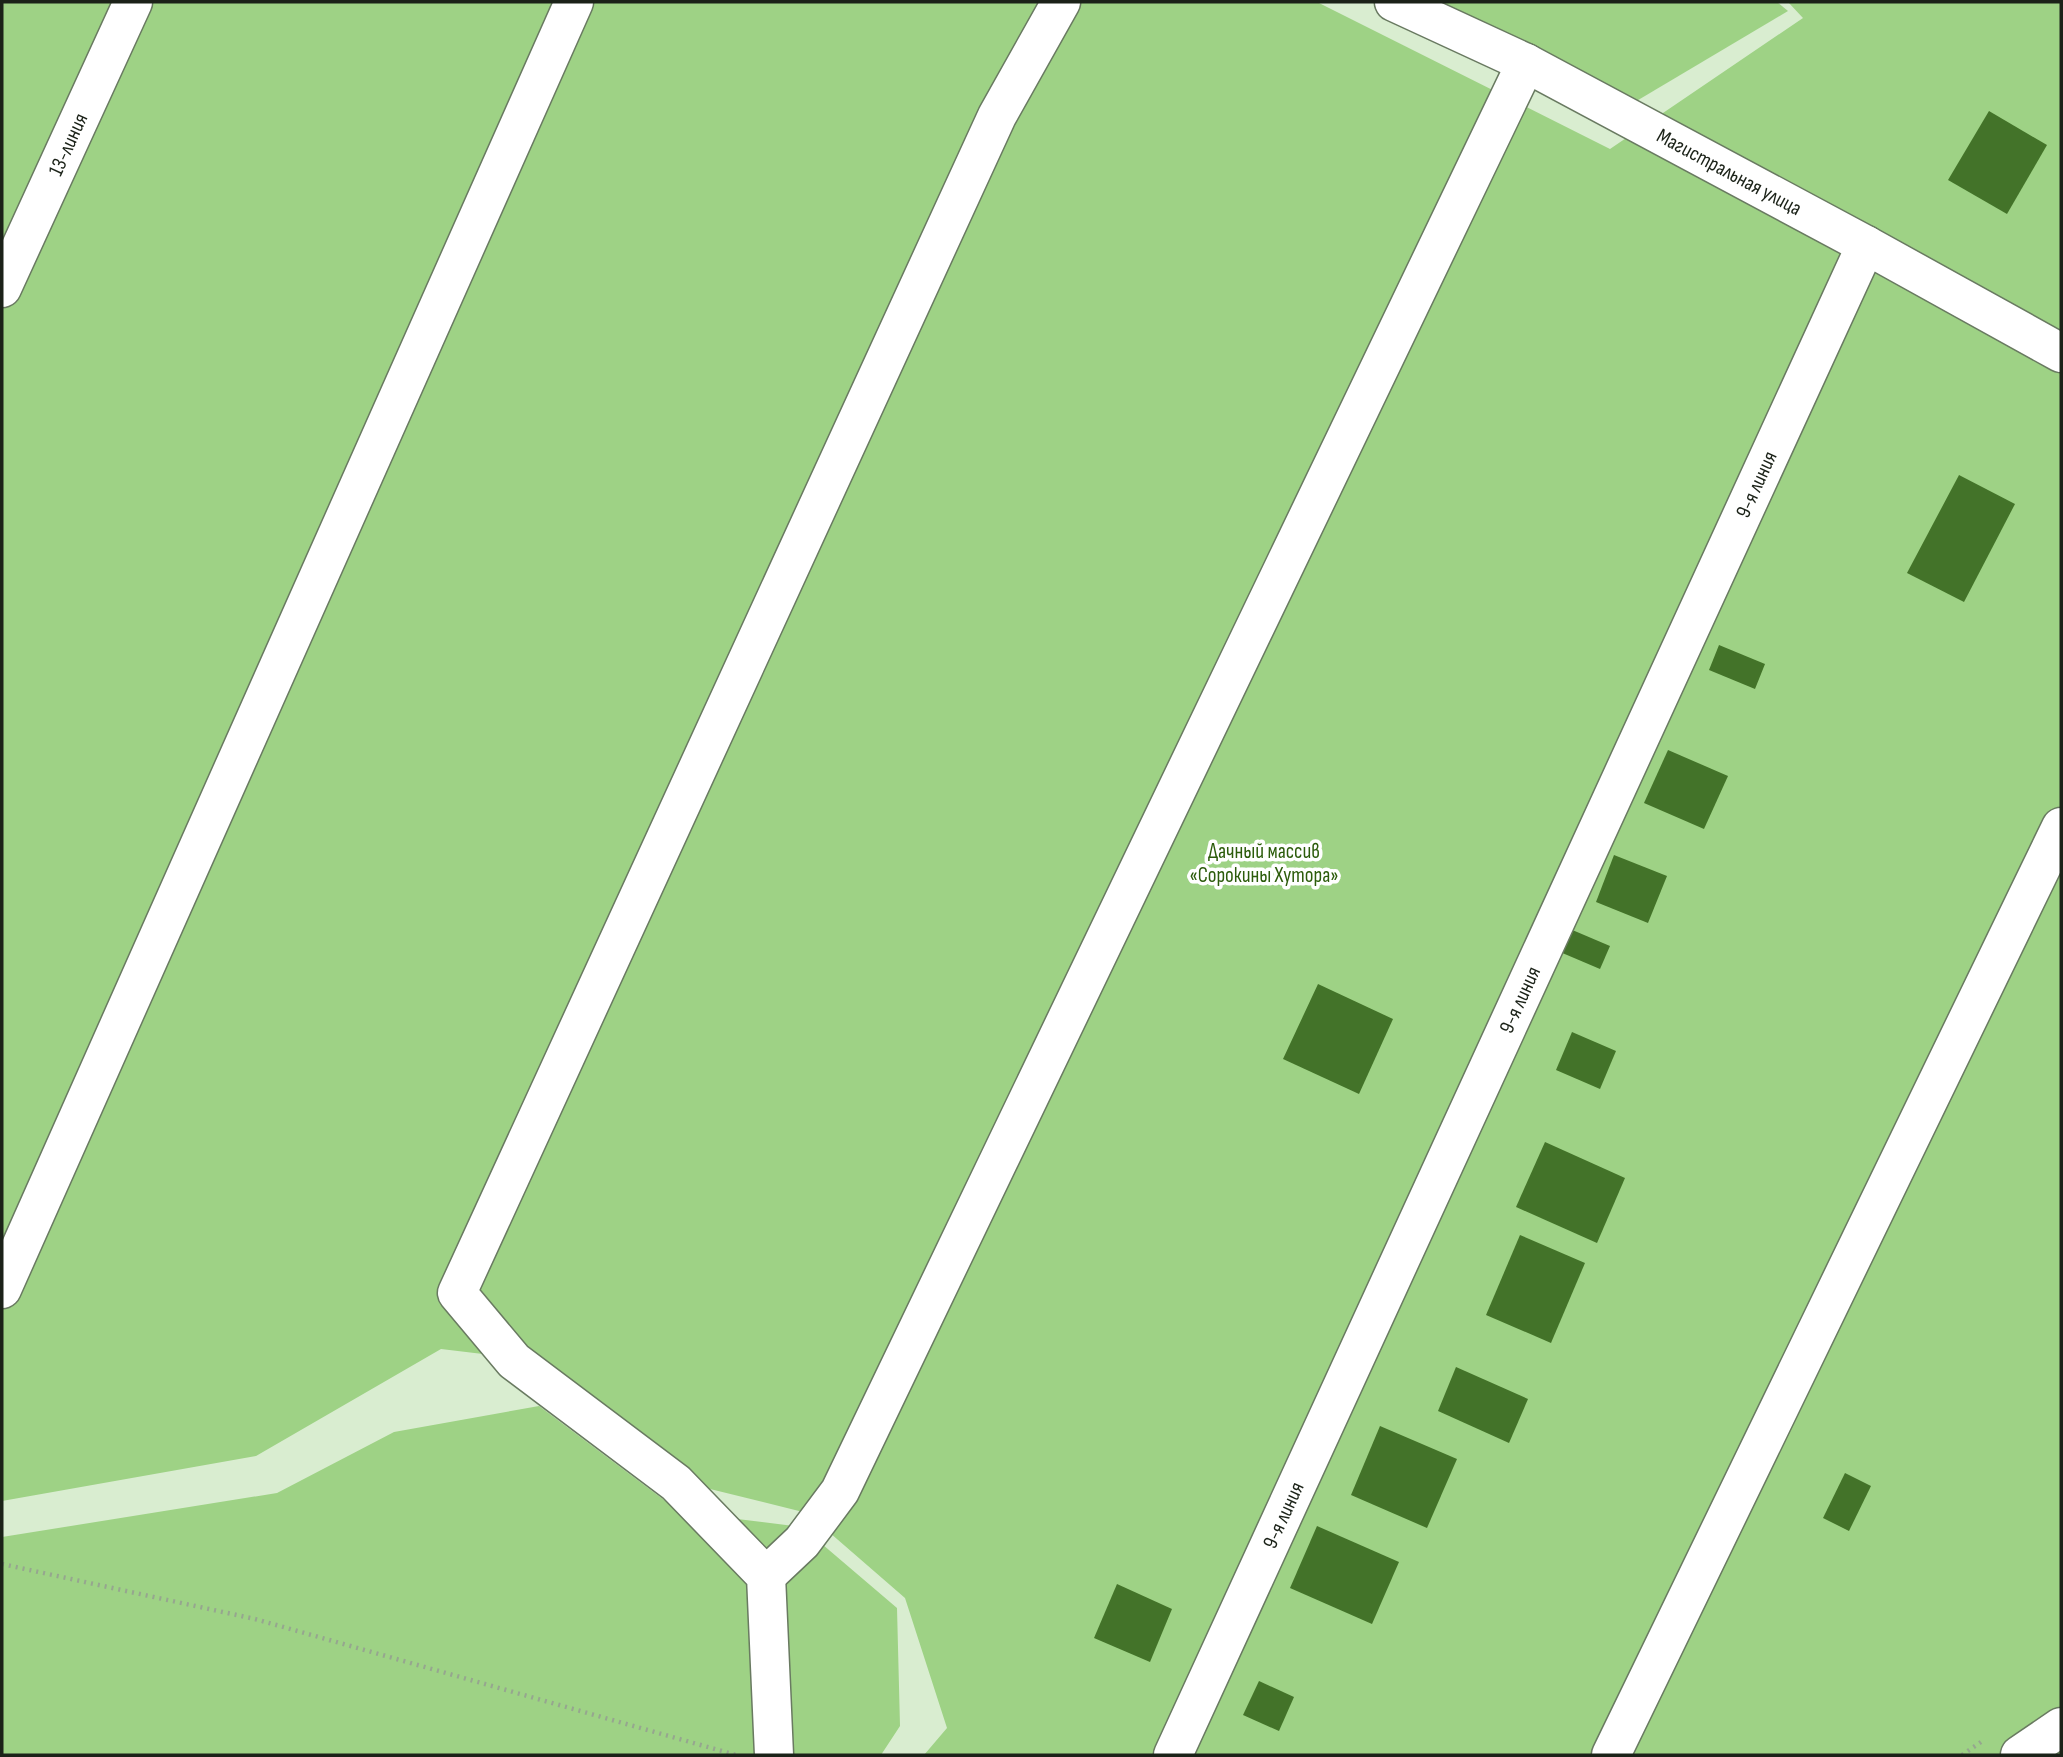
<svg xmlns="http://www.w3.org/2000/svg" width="2063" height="1757" viewBox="0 0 2063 1757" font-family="'Sofia Sans Condensed',sans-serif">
<rect width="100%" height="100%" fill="#d9edd0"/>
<g fill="#9ed285">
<polygon points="2,2 1317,2 1610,149 1803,18 1788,2 2061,2 2061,1755 924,1755 947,1728 905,1598 807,1513 706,1488 541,1361 441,1349 256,1456 2,1501"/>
<polygon points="1375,2 1777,2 1788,11 1618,112"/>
<polygon points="539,1406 680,1512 802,1527 897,1608 900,1726 881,1755 2,1755 2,1537 277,1493 394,1432"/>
</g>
<g fill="#437329">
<polygon points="1989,111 2047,145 2007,214 1948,180"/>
<polygon points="1959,475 2015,504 1964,602 1907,573"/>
<polygon points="1719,645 1765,664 1755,689 1709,670"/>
<polygon points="1668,750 1728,776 1704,829 1644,803"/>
<polygon points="1614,855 1667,876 1648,923 1596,902"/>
<polygon points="1570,929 1610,946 1600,969 1560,952"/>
<polygon points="1318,984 1393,1019 1359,1094 1283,1059"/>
<polygon points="1572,1032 1616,1051 1600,1089 1556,1070"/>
<polygon points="1545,1142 1625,1178 1597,1243 1516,1207"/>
<polygon points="1520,1235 1585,1263 1551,1343 1486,1315"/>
<polygon points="1456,1367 1528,1399 1509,1443 1438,1411"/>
<polygon points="1380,1426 1457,1459 1427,1528 1351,1495"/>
<polygon points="1845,1473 1871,1486 1849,1531 1823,1518"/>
<polygon points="1317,1526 1399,1562 1372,1624 1290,1588"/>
<polygon points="1117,1584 1172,1609 1150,1662 1094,1638"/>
<polygon points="1259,1681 1294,1697 1279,1731 1243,1715"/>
</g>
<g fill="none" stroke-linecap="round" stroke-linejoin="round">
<defs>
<g id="minor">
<path id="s1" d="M1394,2L1526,63L1866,245L2061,353"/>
<path id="s2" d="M2,288L133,2"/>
<polyline points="2,1289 574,2"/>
<polyline points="766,1576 802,1542 840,1491 1526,63"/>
<polyline points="774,1755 766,1576 676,1483 514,1361 457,1293 997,116 1061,2"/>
<path id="s3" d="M1173,1755L1866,245"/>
<polyline points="1611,1755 2061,827"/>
</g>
<polyline id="major" points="2020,1755 2061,1727"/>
</defs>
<use href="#minor" stroke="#697a61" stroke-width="41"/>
<use href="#major" stroke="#697a61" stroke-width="41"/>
<g stroke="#96a68f" stroke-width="4.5" stroke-dasharray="2 5" stroke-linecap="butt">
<polyline points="2,1564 255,1619 736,1755"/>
<polyline points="1962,1755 1981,1742"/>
</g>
<use href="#minor" stroke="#fff" stroke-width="38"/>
<use href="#major" stroke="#fff" stroke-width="38"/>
</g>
<g text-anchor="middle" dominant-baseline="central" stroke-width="7" stroke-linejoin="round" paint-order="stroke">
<g font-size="21" fill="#1b2218" stroke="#fff">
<text stroke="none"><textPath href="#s2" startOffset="158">13-линия</textPath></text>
<text stroke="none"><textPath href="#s1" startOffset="376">Магистральная улица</textPath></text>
<text stroke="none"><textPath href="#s3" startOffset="1398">9-я линия</textPath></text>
<text stroke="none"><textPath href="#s3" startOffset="831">9-я линия</textPath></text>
<text stroke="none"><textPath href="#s3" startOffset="264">9-я линия</textPath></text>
</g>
<g font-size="21" fill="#2c5c0b" stroke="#fff">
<text x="1264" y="851">Дачный массив<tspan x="1264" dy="24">«Сорокины Хутора»</tspan></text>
</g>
</g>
<rect width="2063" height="1757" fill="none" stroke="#1b2218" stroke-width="7"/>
</svg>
